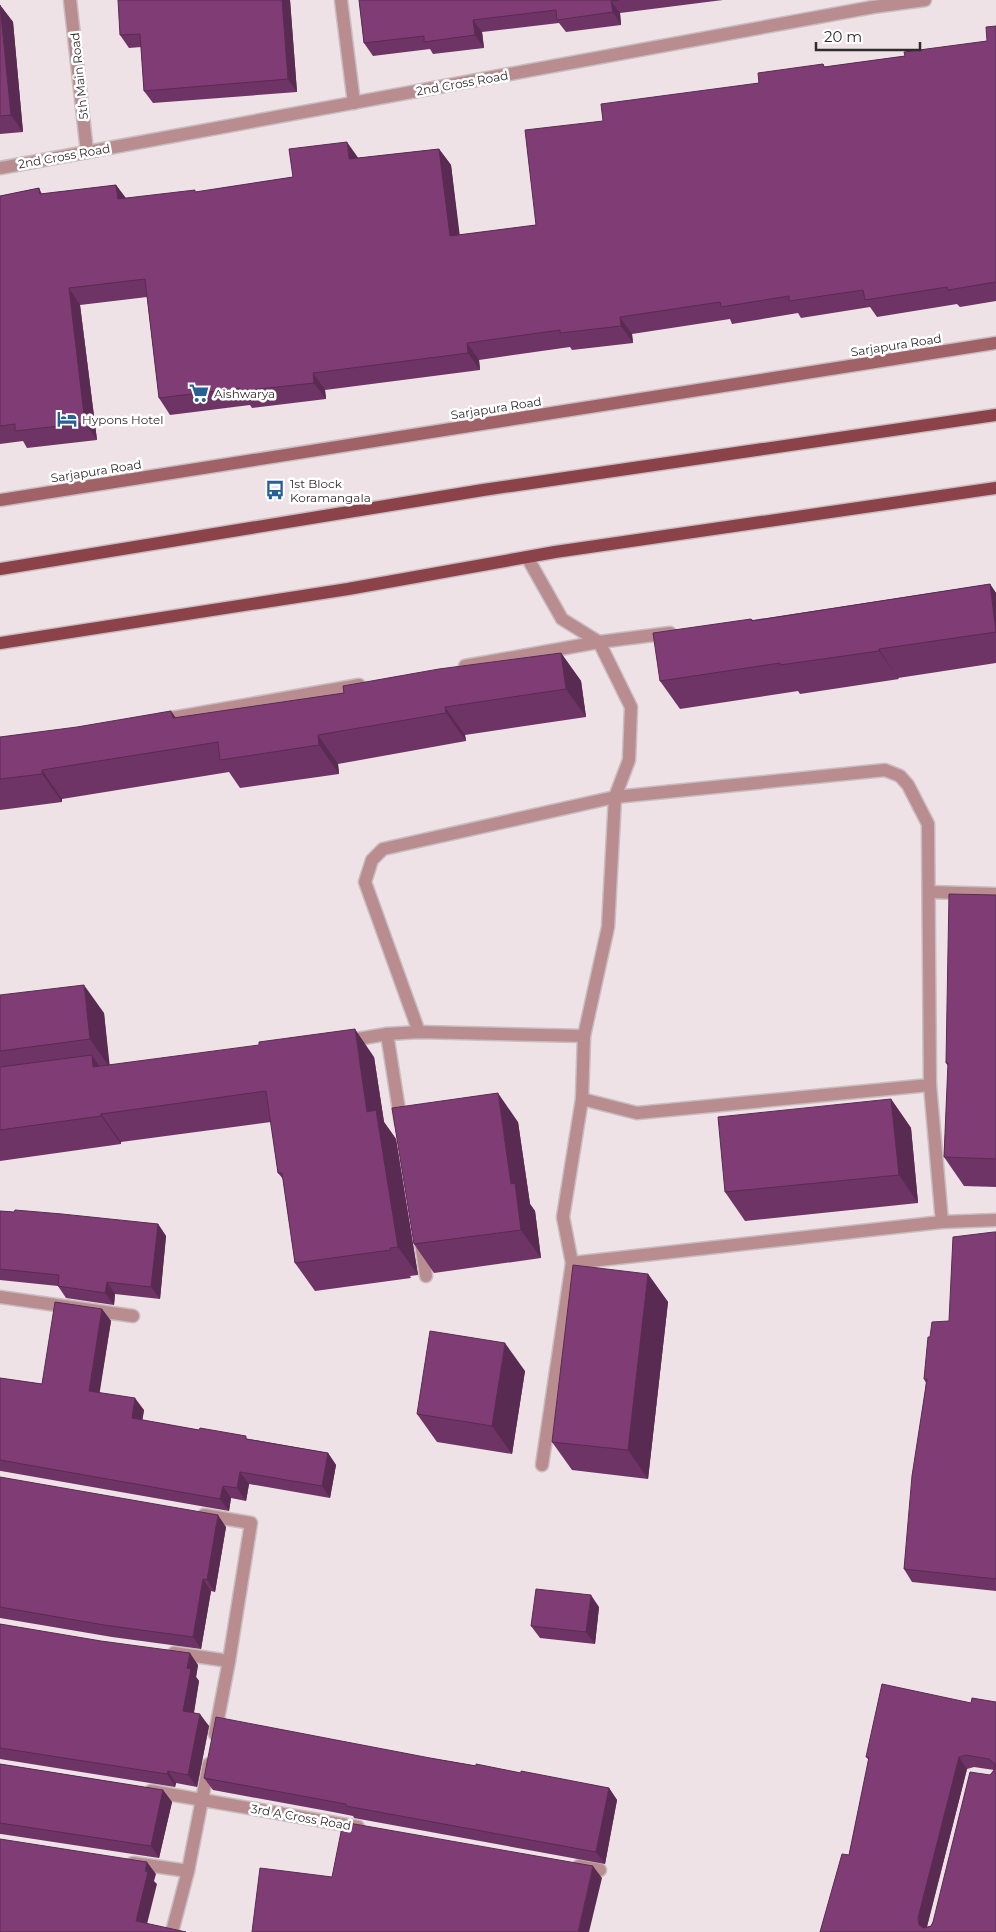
<svg xmlns="http://www.w3.org/2000/svg" width="996" height="1932" viewBox="0 0 996 1932" font-family="Montserrat,sans-serif">
<rect width="100%" height="100%" fill="#eee2e6"/>
<g fill="none" stroke-linecap="round" stroke-linejoin="round">
<defs>
<g id="lane">
<polyline points="527,557 562,619 599,642 631,707 629,760 615,797 608,927 584,1036 582,1099 563,1217 572,1263 542,1465"/>
<polyline points="465,666 599,642 670,633"/>
<polyline points="160,720 359,685"/>
<polyline points="929,892 996,894"/>
<polyline points="419,1032 365,882 372,860 383,849 615,797 885,770 900,776 908,785 928,824 930,1085 637,1113 582,1099"/>
<polyline points="387,1034 401,1123"/>
<polyline points="346,1041 387,1034 419,1032 584,1036"/>
<polyline points="942,1222 996,1220"/>
<polyline points="421,1242 426,1276"/>
<polyline points="572,1263 942,1222 930,1085"/>
</g>
<g id="street">
<polyline points="70,0 87,152"/>
<polyline points="341,0 354,103"/>
<polyline points="0,168 873,7 925,0"/>
<polyline points="0,1297 133,1316"/>
<polyline points="204,1515 251,1523 229,1661 215,1734"/>
<polyline points="174,1653 229,1661"/>
<polyline points="151,1791 358,1827"/>
<polyline points="133,1863 188,1871"/>
<polyline points="579,1866 600,1870"/>
<polyline points="172,1932 188,1871 209,1764"/>
</g>
<polyline id="secondary" points="0,500 996,343"/>
<g id="primary">
<polyline points="0,569 483,490 996,415"/>
<polyline points="0,643 348,589 555,552 996,488"/>
</g>
</defs>
<use href="#lane" stroke="#c8bdc1" stroke-width="15"/>
<use href="#street" stroke="#c8bdc1" stroke-width="15"/>
<use href="#secondary" stroke="#c8bdc1" stroke-width="15"/>
<use href="#primary" stroke="#c8bdc1" stroke-width="15"/>
<use href="#lane" stroke="#b98d8f" stroke-width="12"/>
<use href="#street" stroke="#b98d8f" stroke-width="12"/>
<use href="#secondary" stroke="#a06266" stroke-width="12"/>
<use href="#primary" stroke="#8c4249" stroke-width="12"/>
</g>
<g fill="#6e3465" fill-rule="evenodd">
<polygon points="290,0 297,92 153,103 144,91 141,47 129,48 120,35"/>
<polygon points="359,0 723,0 620,13 621,25 566,32 559,23 482,32 484,48 433,54 430,49 373,56 364,43"/>
<polygon points="0,5 13,22 23,132 0,134"/>
<polygon points="996,26 996,301 960,307 957,304 877,317 870,307 801,318 798,313 732,324 730,319 632,334 633,343 572,350 570,347 479,360 480,370 325,390 326,399 252,408 250,405 170,415 159,398 147,297 80,305 97,440 27,448 23,441 0,444 0,196 39,188 42,194 116,185 126,198 197,192 293,177 358,158 439,149 451,165 459,235 536,225 603,121 759,83 823,64 825,67 905,56 987,41"/>
<polygon points="990,584 996,593 996,663 898,678 899,679 800,694 798,691 680,709 660,681 751,619 753,620"/>
<polygon points="561,653 581,681 586,717 465,735 466,741 338,764 339,774 240,788 229,772 62,799 62,802 0,810 0,737 176,718 344,693"/>
<polygon points="996,895 996,1187 964,1186 944,1157 948,1066 946,1063"/>
<polygon points="0,995 104,1013 109,1065 374,1057 384,1122 396,1139 418,1275 410,1276 411,1278 315,1291 295,1263 283,1179 278,1173 271,1122 121,1142 121,1144 0,1161"/>
<polygon points="891,1099 911,1128 918,1203 745,1221 725,1192"/>
<polygon points="518,1122 530,1204 535,1211 541,1258 434,1273 414,1244"/>
<polygon points="0,1211 158,1224 166,1236 160,1299 115,1294 114,1305 66,1298 58,1286 0,1280"/>
<polygon points="996,1232 996,1591 912,1582 904,1569 926,1383 924,1379 930,1337 949,1321"/>
<polygon points="648,1274 668,1302 648,1479 572,1470 552,1442"/>
<polygon points="102,1309 111,1321 99,1393 144,1410 142,1420 328,1453 336,1465 330,1498 249,1484 246,1501 231,1498 229,1511 1,1471 0,1471 0,1378 42,1384"/>
<polygon points="525,1371 512,1454 437,1442 417,1414"/>
<polygon points="0,1477 226,1527 215,1592 211,1591 201,1649 112,1637 0,1618"/>
<polygon points="599,1607 595,1644 540,1638 531,1626"/>
<polygon points="0,1624 198,1665 196,1677 199,1681 194,1713 209,1726 197,1787 176,1783 175,1787 0,1759"/>
<path d="M996,1702V1932H820L849,1855L869,1760L866,1757L971,1703ZM974,1767L994,1770L990,1775L933,1922L931,1926L927,1927L967,1769Z"/>
<polygon points="430,1758 609,1788 617,1800 605,1864 354,1818 353,1816 333,1812 213,1790 204,1778"/>
<polygon points="0,1764 163,1790 172,1802 159,1858 1,1834 0,1834"/>
</g>
<g fill="#5a2b52">
<polygon points="282,0 290,0 297,92 288,79"/>
<polygon points="611,1 620,13 621,25 613,12"/>
<polygon points="0,5 13,22 23,132 11,115"/>
<polygon points="473,20 482,32 484,48 475,35"/>
<polygon points="347,142 359,159 349,159"/>
<polygon points="439,149 451,165 462,253 450,236"/>
<polygon points="116,185 128,202 118,199"/>
<polygon points="69,288 80,305 97,440 85,423"/>
<polygon points="620,317 632,334 633,343 621,326"/>
<polygon points="467,343 479,360 480,370 468,353"/>
<polygon points="313,373 325,390 326,399 314,383"/>
<polygon points="990,584 996,593 996,627"/>
<polygon points="879,649 898,678 899,679 879,651"/>
<polygon points="561,653 581,681 586,717 566,689"/>
<polygon points="445,707 465,735 466,741 446,713"/>
<polygon points="171,711 191,739 192,747 173,718"/>
<polygon points="318,735 338,764 339,774 319,745"/>
<polygon points="42,770 62,799 62,802 42,774"/>
<polygon points="84,985 104,1013 110,1068 90,1039"/>
<polygon points="355,1029 374,1057 384,1122 396,1139 418,1275 398,1247 367,1112"/>
<polygon points="92,1055 111,1084 93,1067"/>
<polygon points="498,1093 518,1122 530,1204 535,1211 541,1258 521,1230 511,1184"/>
<polygon points="891,1099 911,1128 918,1203 899,1175"/>
<polygon points="101,1114 121,1142 121,1144 101,1116"/>
<polygon points="158,1224 166,1236 160,1299 151,1287"/>
<polygon points="648,1274 668,1302 648,1479 628,1450"/>
<polygon points="107,1282 115,1294 114,1305 105,1293"/>
<polygon points="102,1309 111,1321 98,1403 89,1391"/>
<polygon points="505,1343 525,1371 512,1454 492,1426"/>
<polygon points="135,1398 144,1410 141,1430 132,1418"/>
<polygon points="328,1453 336,1465 330,1498 322,1486"/>
<polygon points="240,1472 249,1484 246,1501 237,1488"/>
<polygon points="223,1486 231,1498 229,1511 220,1499"/>
<polygon points="218,1515 226,1527 215,1592 207,1580"/>
<polygon points="203,1579 211,1591 201,1649 193,1637"/>
<polygon points="591,1595 599,1607 595,1644 586,1632"/>
<polygon points="190,1653 198,1665 196,1677 199,1681 192,1723 183,1711 187,1668"/>
<polygon points="200,1714 209,1726 197,1787 188,1775"/>
<polygon points="959,1757 967,1769 926,1930 919,1925 918,1918"/>
<polygon points="168,1771 176,1783 175,1787 167,1774"/>
<polygon points="609,1788 617,1800 605,1864 596,1852"/>
<polygon points="163,1790 172,1802 159,1858 151,1846"/>
<polygon points="147,1862 156,1874 154,1881 157,1884 145,1932 136,1921"/>
<polygon points="593,1866 602,1878 589,1932 578,1932"/>
</g>
<g fill="#803d75" stroke="#5a2b52" fill-rule="evenodd">
<polygon points="118,0 282,0 288,79 144,91 140,34 120,35"/>
<polygon points="359,0 619,0 611,1 613,12 557,20 556,10 473,20 475,35 424,42 424,36 364,43"/>
<polygon points="0,5 11,115 0,116"/>
<polygon points="996,26 996,282 948,290 947,287 865,300 863,290 789,301 789,296 721,307 720,302 620,317 621,326 560,333 560,330 467,343 468,353 313,373 314,383 240,391 240,388 159,398 145,279 69,288 85,423 15,431 15,424 0,426 0,196 39,188 40,194 116,185 118,199 195,190 195,192 293,177 289,149 347,142 349,159 439,149 450,236 536,225 525,130 603,121 601,104 759,83 758,73 823,64 824,67 905,56 904,52 987,41 986,27"/>
<polygon points="990,584 996,632 879,649 879,651 780,665 780,663 660,681 653,633 751,619 752,621"/>
<polygon points="561,653 566,689 445,707 446,713 318,735 319,745 220,760 218,742 42,770 42,774 0,779 0,737 77,727 171,711 173,718 344,693 343,686 439,669"/>
<polygon points="949,894 996,895 996,1159 944,1157 948,1063 946,1063"/>
<polygon points="84,985 90,1039 0,1051 0,995"/>
<polygon points="355,1029 367,1112 376,1110 398,1247 390,1248 391,1250 295,1263 282,1173 278,1173 266,1091 101,1114 101,1116 0,1130 0,1067 92,1055 93,1067 259,1045 259,1042"/>
<polygon points="498,1093 511,1184 515,1183 521,1230 414,1244 392,1108"/>
<polygon points="891,1099 899,1175 725,1192 718,1117"/>
<polygon points="15,1210 62,1214 158,1224 151,1287 107,1282 105,1293 58,1286 59,1275 0,1269 0,1211 14,1212"/>
<polygon points="994,1232 996,1232 996,1579 904,1569 912,1476 927,1379 924,1379 928,1337 930,1337 932,1322 949,1321 953,1237"/>
<polygon points="573,1265 648,1274 628,1450 552,1442"/>
<polygon points="55,1302 102,1309 89,1391 135,1398 132,1418 199,1430 200,1428 246,1436 246,1439 328,1453 322,1486 240,1472 237,1488 223,1486 220,1499 0,1460 0,1378 42,1384"/>
<polygon points="430,1331 505,1343 492,1426 417,1414"/>
<polygon points="0,1477 218,1515 207,1580 203,1579 193,1637 104,1625 0,1607"/>
<polygon points="536,1589 591,1595 586,1632 531,1626"/>
<polygon points="0,1624 101,1641 190,1653 187,1668 191,1669 183,1711 200,1714 188,1775 168,1771 167,1774 0,1748"/>
<path d="M882,1684L971,1703L972,1698L996,1702V1932H820L842,1854L849,1855L869,1757H866ZM966,1755L989,1759L995,1764V1769L990,1775L970,1772L933,1922L931,1926L924,1928L919,1925L918,1918L959,1757Z"/>
<polygon points="216,1717 430,1758 476,1766 476,1764 521,1773 521,1771 609,1788 596,1852 346,1806 346,1804 324,1800 204,1778"/>
<polygon points="0,1764 163,1790 151,1846 0,1823"/>
<polygon points="343,1822 593,1866 578,1932 252,1932 260,1868 332,1877"/>
<polygon points="0,1839 147,1862 145,1871 148,1872 136,1921 186,1932 0,1932"/>
</g>
<defs>
<symbol id="supermarket-bare" viewBox="-9 -9 18 18"><path d="M-6-5.5h2.5l.6 2H6L4.5 2H-2.5L-4.4-4H-6ZM-1.5 3.2a1.3 1.3 0 1 0 .1 0ZM3 3.2a1.3 1.3 0 1 0 .1 0Z" fill="#256097" stroke="#fff" stroke-width="2.5" paint-order="stroke"/></symbol>
<symbol id="hotel-bare" viewBox="-9 -9 18 18"><path d="M-6-4.5h1.5V1H6V5H4.5V3h-9V5H-6ZM-4 0a1.8 1.8 0 1 1 3.6 0ZM.5 0V-2.5h3Q6-2.5 6 0Z" fill="#256097" stroke="#fff" stroke-width="2.5" paint-order="stroke"/></symbol>
<symbol id="bus-bare" viewBox="-9 -9 18 18"><path d="M-5-6H5V4H4V6H2V4H-2V6H-4V4H-5ZM-3.5-4V0h7V-4ZM-3.5 1.2v1.5H-2V1.2ZM2 1.2v1.5H3.5V1.2Z" fill="#256097" stroke="#fff" stroke-width="2.5" paint-order="stroke"/></symbol>
</defs>
<g fill-rule="evenodd">
<use href="#supermarket-bare" x="185" y="379" width="28" height="28"/>
<use href="#hotel-bare" x="53" y="405" width="28" height="28"/>
<use href="#bus-bare" x="261" y="476" width="28" height="28"/>
</g>
<g text-anchor="middle" dominant-baseline="central" stroke-width="5" stroke-linejoin="round" paint-order="stroke">
<g font-size="12" fill="#302b2d" stroke="#fff">
<text transform="translate(79 76) rotate(-96)">5th Main Road</text>
<text transform="translate(462 83) rotate(-10)">2nd Cross Road</text>
<text transform="translate(64 156) rotate(-10)">2nd Cross Road</text>
<text transform="translate(896 345) rotate(-9)">Sarjapura Road</text>
<text transform="translate(496 408) rotate(-9)">Sarjapura Road</text>
<text transform="translate(96 471) rotate(-9)">Sarjapura Road</text>
<text transform="translate(301 1817) rotate(10)">3rd A Cross Road</text>
</g>
<g font-size="12" fill="#302b2d" stroke="#fff" text-anchor="start">
<text x="214" y="393">Aishwarya</text>
<text x="82" y="419">Hypons Hotel</text>
<text x="290" y="483">1st Block<tspan x="290" dy="14">Koramangala</tspan></text>
</g>
</g>
<path d="M816 42v8h104v-8" fill="none" stroke="#302b2d" stroke-width="2.5"/>
<text x="824" y="42" font-size="15" fill="#302b2d" stroke="#ffffff" stroke-width="4" paint-order="stroke">20 m</text>
</svg>
